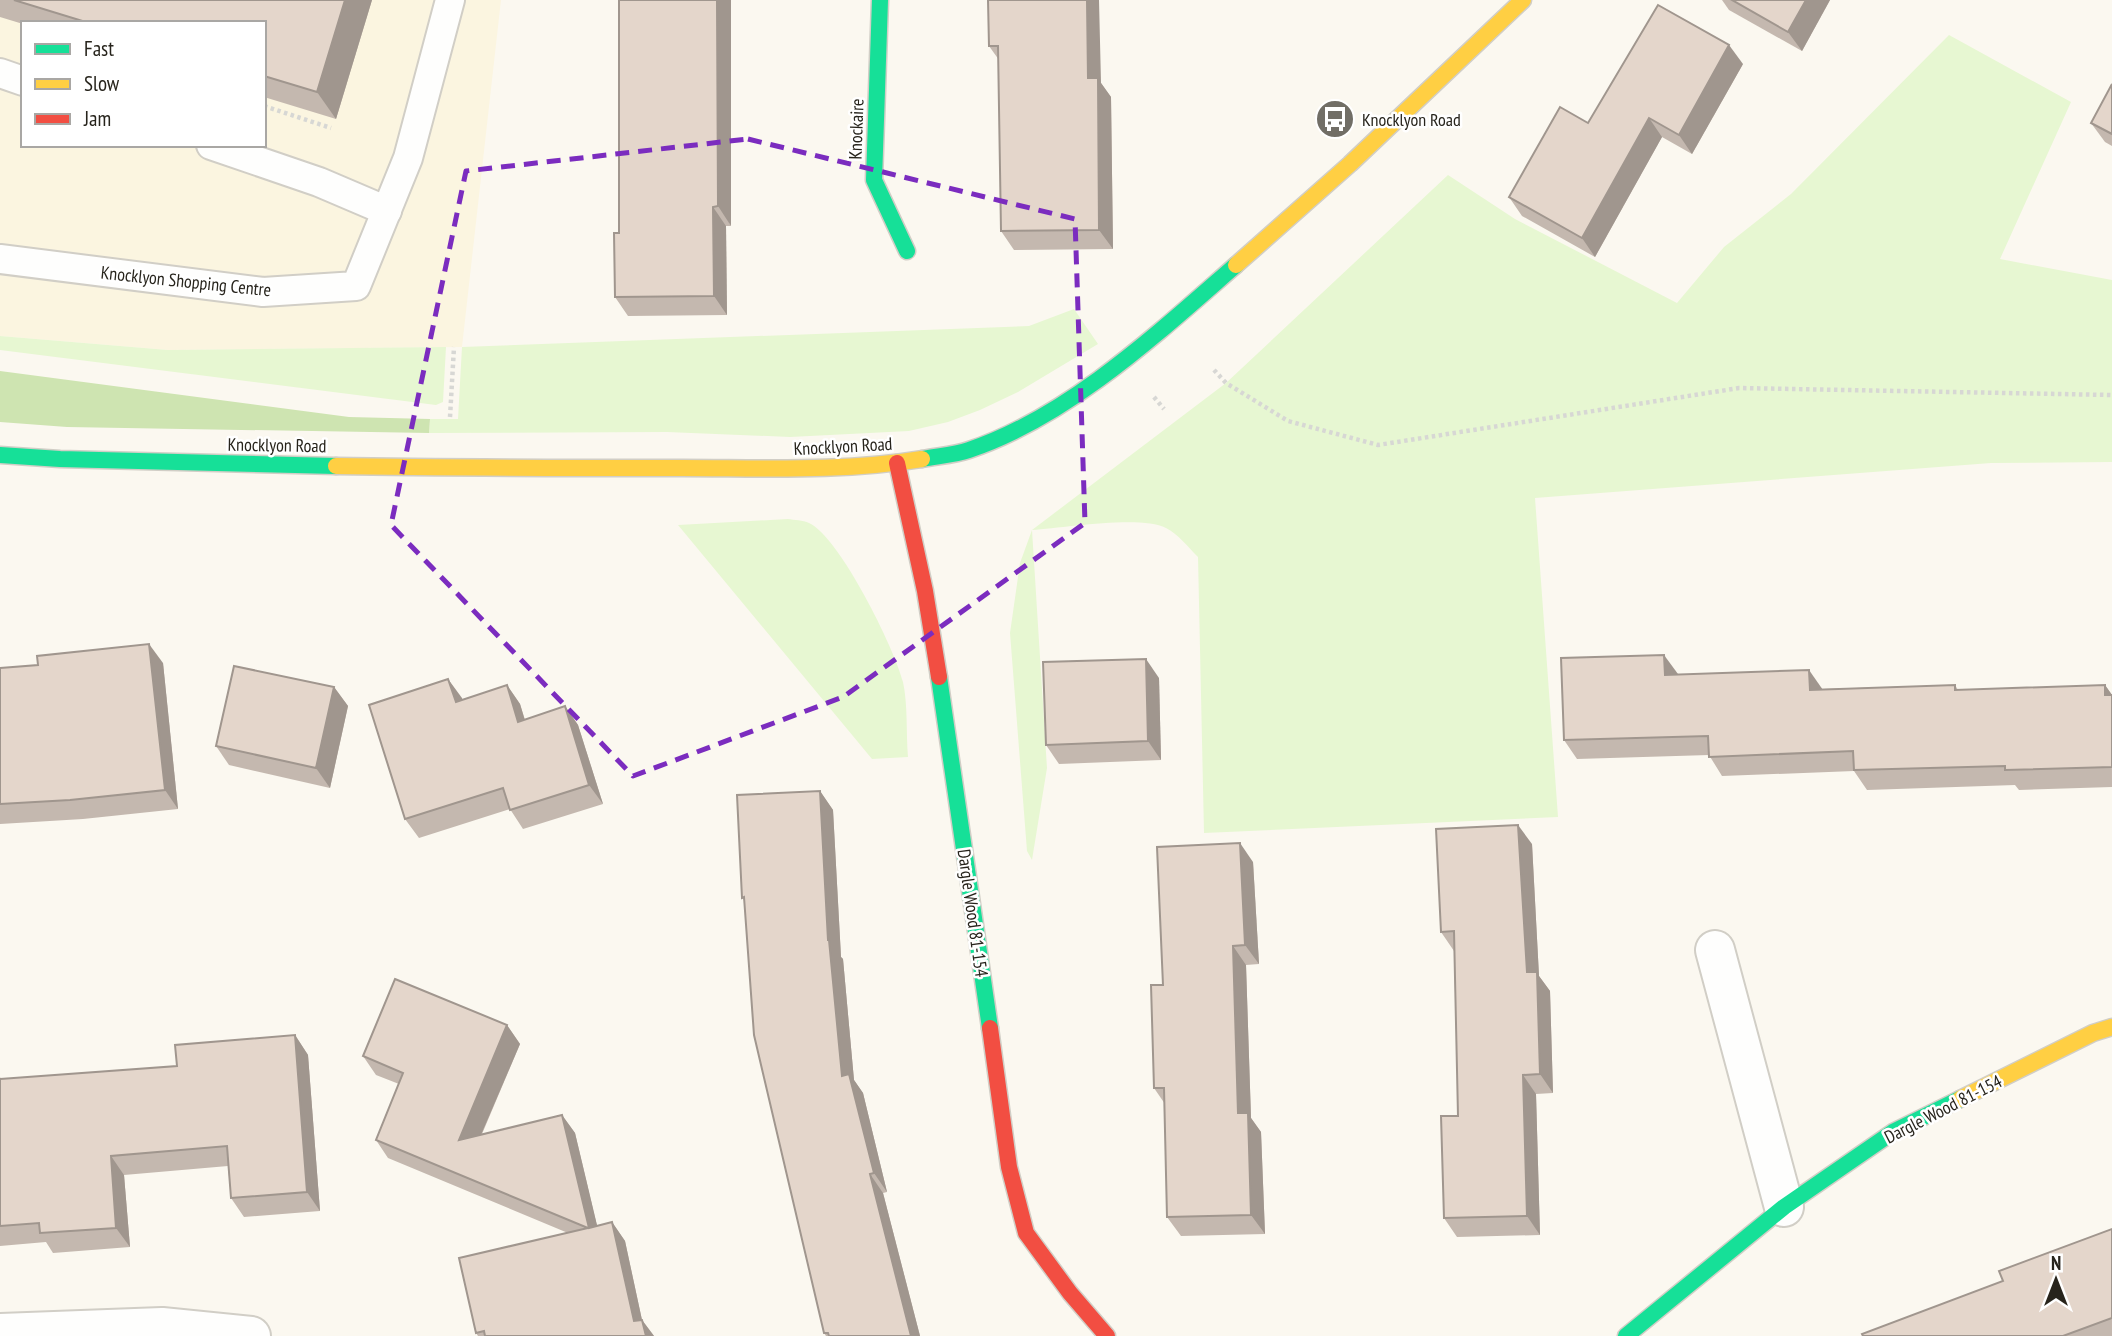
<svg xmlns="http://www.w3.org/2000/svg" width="2112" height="1336" viewBox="0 0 2112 1336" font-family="'PT Sans Narrow',sans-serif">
<rect width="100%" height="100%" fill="#fbf8f0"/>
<path fill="#fbf5e0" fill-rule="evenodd" d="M0,0H501L462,347L168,350L0,336ZM23,23H264V145H23Z"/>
<g fill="#e7f7d2">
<path d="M1949,35L2071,102L2000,259L2112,280V462L1991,463L1535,498L1558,817L1204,833L1198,557C1188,547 1179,535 1166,528C1141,515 1064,528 1032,530L1047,768L1032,860L1027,851L1010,633L1020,563L1032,530L1226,383L1448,175L1515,219L1677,303L1724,247L1791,194Z"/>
<polygon points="1074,309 1098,344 1018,392 980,410 948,422 909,431 790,437 667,432 429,433 430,419 458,419 462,347 1029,326"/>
<polygon points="0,336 168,350 446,347 443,402 436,405 0,350"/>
<path d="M788,519C794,520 803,520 809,523C839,536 895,649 903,682C908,705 906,733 908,757L872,759L678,525Z"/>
</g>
<polygon fill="#cee4b1" points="0,371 349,417 430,419 429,433 67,427 0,422"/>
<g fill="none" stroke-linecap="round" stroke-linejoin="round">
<defs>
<g id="lane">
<polyline points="0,73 23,81"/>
<polyline points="211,145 319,182 387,211"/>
<polyline points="0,259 263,292 356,286 408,158 450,0"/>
</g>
<g id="street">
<polyline points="1715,950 1784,1207"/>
<polyline points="0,1333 162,1327 251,1336"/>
</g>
<g id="fast">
<polyline points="880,0 874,180 907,251"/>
<polyline points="0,455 60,459 336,466"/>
<path d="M922,459C937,456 955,455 969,450C1068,417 1158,333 1236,265"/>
<polyline points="939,677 990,1028"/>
<polyline points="1626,1336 1784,1207 1893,1132 1960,1099"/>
</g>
<g id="slow">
<polyline points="1236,265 1350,164 1523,0"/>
<path d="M336,466C451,468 567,468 682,468C762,468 843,472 922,459"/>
<polyline points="1960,1099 2093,1033 2112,1027"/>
</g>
<g id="jam">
<polyline points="897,463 925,591 939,677"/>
<polyline points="990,1028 1009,1167 1026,1233 1070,1293 1107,1336"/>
</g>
</defs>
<use href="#lane" stroke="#d1cec6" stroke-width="32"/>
<use href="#street" stroke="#d1cec6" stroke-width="42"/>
<use href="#fast" stroke="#d1cec6" stroke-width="19"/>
<use href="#slow" stroke="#d1cec6" stroke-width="19"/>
<use href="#jam" stroke="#d1cec6" stroke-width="19"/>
<g stroke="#d7d7d4" stroke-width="4.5" stroke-dasharray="3.5 3.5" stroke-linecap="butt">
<polyline points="264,106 331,128"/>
<polyline points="1214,370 1226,383 1288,421 1378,445 1739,388 2112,395"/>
<polyline points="1154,397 1164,409"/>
<polyline points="450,417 454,347"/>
</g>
<use href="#lane" stroke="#fefefd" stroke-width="28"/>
<use href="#street" stroke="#fefefd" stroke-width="38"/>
<use href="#fast" stroke="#16e098" stroke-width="16"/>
<use href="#slow" stroke="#ffcf43" stroke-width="16"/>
<use href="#jam" stroke="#f24e42" stroke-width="16"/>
</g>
<g fill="#c4b8af">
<polygon points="0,0 372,0 336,119 264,97 264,23 23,23 23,24 0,17"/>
<polygon points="619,0 731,226 726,226 727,315 628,316 615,297 619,233"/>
<polygon points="988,0 1101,83 1111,97 1113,249 1014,250 1001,231 999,60 989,46"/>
<polygon points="1722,0 1830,0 1802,51 1729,10"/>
<polygon points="1743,64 1692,154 1662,137 1595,257 1522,216 1509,197 1588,123"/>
<polygon points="2112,84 2112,146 2105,142 2091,123"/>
<polygon points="163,663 178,809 83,819 0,824 0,668"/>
<polygon points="1678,675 1822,689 1955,685 1958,690 2105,685 2112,695 2112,787 2019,790 2015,785 1867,790 1854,771 1722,776 1709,755 1577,759 1564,740"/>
<polygon points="1159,678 1161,760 1059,764 1046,745"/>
<polygon points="448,679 462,700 507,685 520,704 525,720 565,706 578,725 603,804 523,829 510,809 419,838 405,819"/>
<polygon points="334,687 348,706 330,788 229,765 216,746"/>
<polygon points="820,791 833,810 841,957 843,959 854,1080 863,1093 887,1192 883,1193 920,1336 826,1336 824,1333 745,901 742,898"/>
<polygon points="1532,844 1539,976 1550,991 1553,1093 1536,1094 1540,1235 1457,1237 1444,1218 1458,1116 1454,951 1441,932"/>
<polygon points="1253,862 1259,964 1246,965 1251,1118 1261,1132 1265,1234 1181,1236 1167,1217 1165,1104 1154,1088 1163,985"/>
<polygon points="507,1025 520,1044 482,1134 562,1115 575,1133 597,1226 612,1222 625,1241 642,1320 654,1336 478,1336 476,1333 568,1233 388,1158 376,1140 399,1084 376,1075 363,1056"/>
<polygon points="295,1035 308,1055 320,1211 244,1217 231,1198 228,1166 124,1175 130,1247 53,1253 46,1242 0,1246 0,1077 1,1079 177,1066"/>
<polygon points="2112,1229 2112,1336 1863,1336 2003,1281"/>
</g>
<g fill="#a0968e">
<polygon points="345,0 372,0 336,119 317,92"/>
<polygon points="717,0 731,0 731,226 718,206"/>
<polygon points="1087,0 1099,0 1101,83 1111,97 1113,249 1099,230 1088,78"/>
<polygon points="1806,0 1830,0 1802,51 1788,32"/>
<polygon points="1729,45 1743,64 1692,154 1679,135"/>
<polygon points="1649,118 1662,137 1595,257 1582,238"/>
<polygon points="713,207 726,226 727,315 714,296"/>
<polygon points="149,644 163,663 178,809 165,790"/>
<polygon points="1664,655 1678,674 1678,694 1665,675"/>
<polygon points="1146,659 1159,678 1161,760 1148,741"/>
<polygon points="1809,670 1823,690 1810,690"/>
<polygon points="448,679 462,698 469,721 456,702"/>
<polygon points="507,685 520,704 531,741 518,722"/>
<polygon points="2105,685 2112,695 2105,695"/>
<polygon points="334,687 348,706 330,788 316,768"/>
<polygon points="565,706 578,725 603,804 589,785"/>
<polygon points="820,791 833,810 841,957 843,959 854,1080 863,1093 887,1192 874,1173 842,1076 828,940"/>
<polygon points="1518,825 1532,844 1539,976 1550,991 1553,1093 1540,1074 1527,972"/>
<polygon points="1240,843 1253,862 1259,964 1245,945"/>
<polygon points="1233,946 1246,965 1251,1118 1261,1132 1265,1234 1251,1215 1238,1113"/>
<polygon points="507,1025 520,1044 471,1158 459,1140"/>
<polygon points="295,1035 308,1055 320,1211 307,1192"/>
<polygon points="1523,1075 1536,1094 1540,1235 1527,1216"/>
<polygon points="562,1115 575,1133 602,1246 589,1228"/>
<polygon points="111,1156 124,1175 130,1247 116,1228"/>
<polygon points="870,1174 883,1193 920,1336 911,1336"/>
<polygon points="612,1222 625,1241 642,1320 654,1336 644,1336 634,1321"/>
</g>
<g fill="#e4d6cb" stroke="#a0968e" stroke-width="2">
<polygon points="14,0 345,0 317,92 264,76 264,23 89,23"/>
<polygon points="619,0 717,0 718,206 713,207 714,296 615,297 614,233 619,233"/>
<polygon points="988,0 1087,0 1088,78 1098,78 1099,230 1001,231 998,46 989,46"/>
<polygon points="1732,0 1806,0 1788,32"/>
<polygon points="1658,5 1729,45 1679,135 1649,118 1582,238 1509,197 1560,107 1588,123"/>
<polygon points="2112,84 2112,134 2091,123"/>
<polygon points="149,644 165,790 70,800 0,804 0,668 38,665 37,656"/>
<polygon points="1664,655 1665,675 1809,670 1810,690 1955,685 1955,690 2105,685 2105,695 2112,695 2112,767 2005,770 2005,766 1854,770 1853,751 1709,757 1708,736 1564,740 1561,658"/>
<polygon points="1146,659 1148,741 1046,745 1043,662"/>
<polygon points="234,666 334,687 316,768 216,746"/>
<polygon points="448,679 456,702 507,685 518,722 565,706 589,785 510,810 503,788 405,819 369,705"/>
<polygon points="820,791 828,940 829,940 842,1076 849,1074 874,1173 870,1174 911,1336 829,1336 828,1333 824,1333 754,1035 744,897 742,898 737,795"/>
<polygon points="1518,825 1527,972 1537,972 1540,1074 1523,1075 1527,1216 1444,1218 1441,1116 1458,1116 1454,931 1441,932 1436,829"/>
<polygon points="1240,843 1245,945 1233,946 1238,1113 1248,1113 1251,1215 1167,1217 1164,1088 1154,1088 1151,985 1163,985 1157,847"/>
<polygon points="395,979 507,1025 459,1140 562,1115 589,1228 612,1222 634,1321 642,1320 646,1336 485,1336 484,1331 476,1333 459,1258 588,1228 376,1140 403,1073 363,1056"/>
<polygon points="295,1035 307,1192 231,1198 227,1146 111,1156 116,1228 40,1233 39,1223 0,1226 0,1079 177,1066 175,1045"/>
<polygon points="2112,1229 2112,1318 2063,1336 1863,1336 1862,1334 2003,1281 1999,1271"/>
</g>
<path fill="none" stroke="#7b2cbf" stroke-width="5" stroke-dasharray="14 9" stroke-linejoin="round" d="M748,139L1075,219L1085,523L843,697L633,776L391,525L466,171Z"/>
<defs>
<symbol id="bus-disc" viewBox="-11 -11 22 22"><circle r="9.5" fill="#716e66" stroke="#fff"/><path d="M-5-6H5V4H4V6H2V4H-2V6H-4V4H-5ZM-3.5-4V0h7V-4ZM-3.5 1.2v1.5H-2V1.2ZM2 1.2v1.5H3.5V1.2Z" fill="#fff"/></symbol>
</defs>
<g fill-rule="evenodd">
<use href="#bus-disc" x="1313" y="97" width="44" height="44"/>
</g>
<g text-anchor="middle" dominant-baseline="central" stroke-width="5" stroke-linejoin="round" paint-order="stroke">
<g font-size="18" fill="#27241c" stroke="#fff" text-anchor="start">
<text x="1362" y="119">Knocklyon Road</text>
</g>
<g font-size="18" fill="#27241c" stroke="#fff">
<text transform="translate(856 129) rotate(-88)">Knockaire</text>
<text transform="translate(186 281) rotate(6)">Knocklyon Shopping Centre</text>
<text transform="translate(277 445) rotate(1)">Knocklyon Road</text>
<text transform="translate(843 446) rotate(-3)">Knocklyon Road</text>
<text transform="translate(973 913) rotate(82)">Dargle Wood 81-154</text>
<text transform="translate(1943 1109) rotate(-27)">Dargle Wood 81-154</text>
</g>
</g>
<rect x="21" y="21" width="245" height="126" fill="#ffffff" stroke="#a9a7a4" stroke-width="2"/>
<rect x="35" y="44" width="35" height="10" fill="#16e098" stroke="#a9a7a4" stroke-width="2"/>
<text x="84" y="56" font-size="21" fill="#27241c">Fast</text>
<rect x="35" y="79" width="35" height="10" fill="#ffcf43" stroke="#a9a7a4" stroke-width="2"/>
<text x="84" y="91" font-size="21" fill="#27241c">Slow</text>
<rect x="35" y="114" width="35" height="10" fill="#f24e42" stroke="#a9a7a4" stroke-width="2"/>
<text x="84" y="126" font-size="21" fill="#27241c">Jam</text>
<g transform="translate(2056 1280)" stroke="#ffffff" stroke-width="5" paint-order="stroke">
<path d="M0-5L12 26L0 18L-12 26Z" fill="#27241c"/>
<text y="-10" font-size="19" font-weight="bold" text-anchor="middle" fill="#27241c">N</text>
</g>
</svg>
